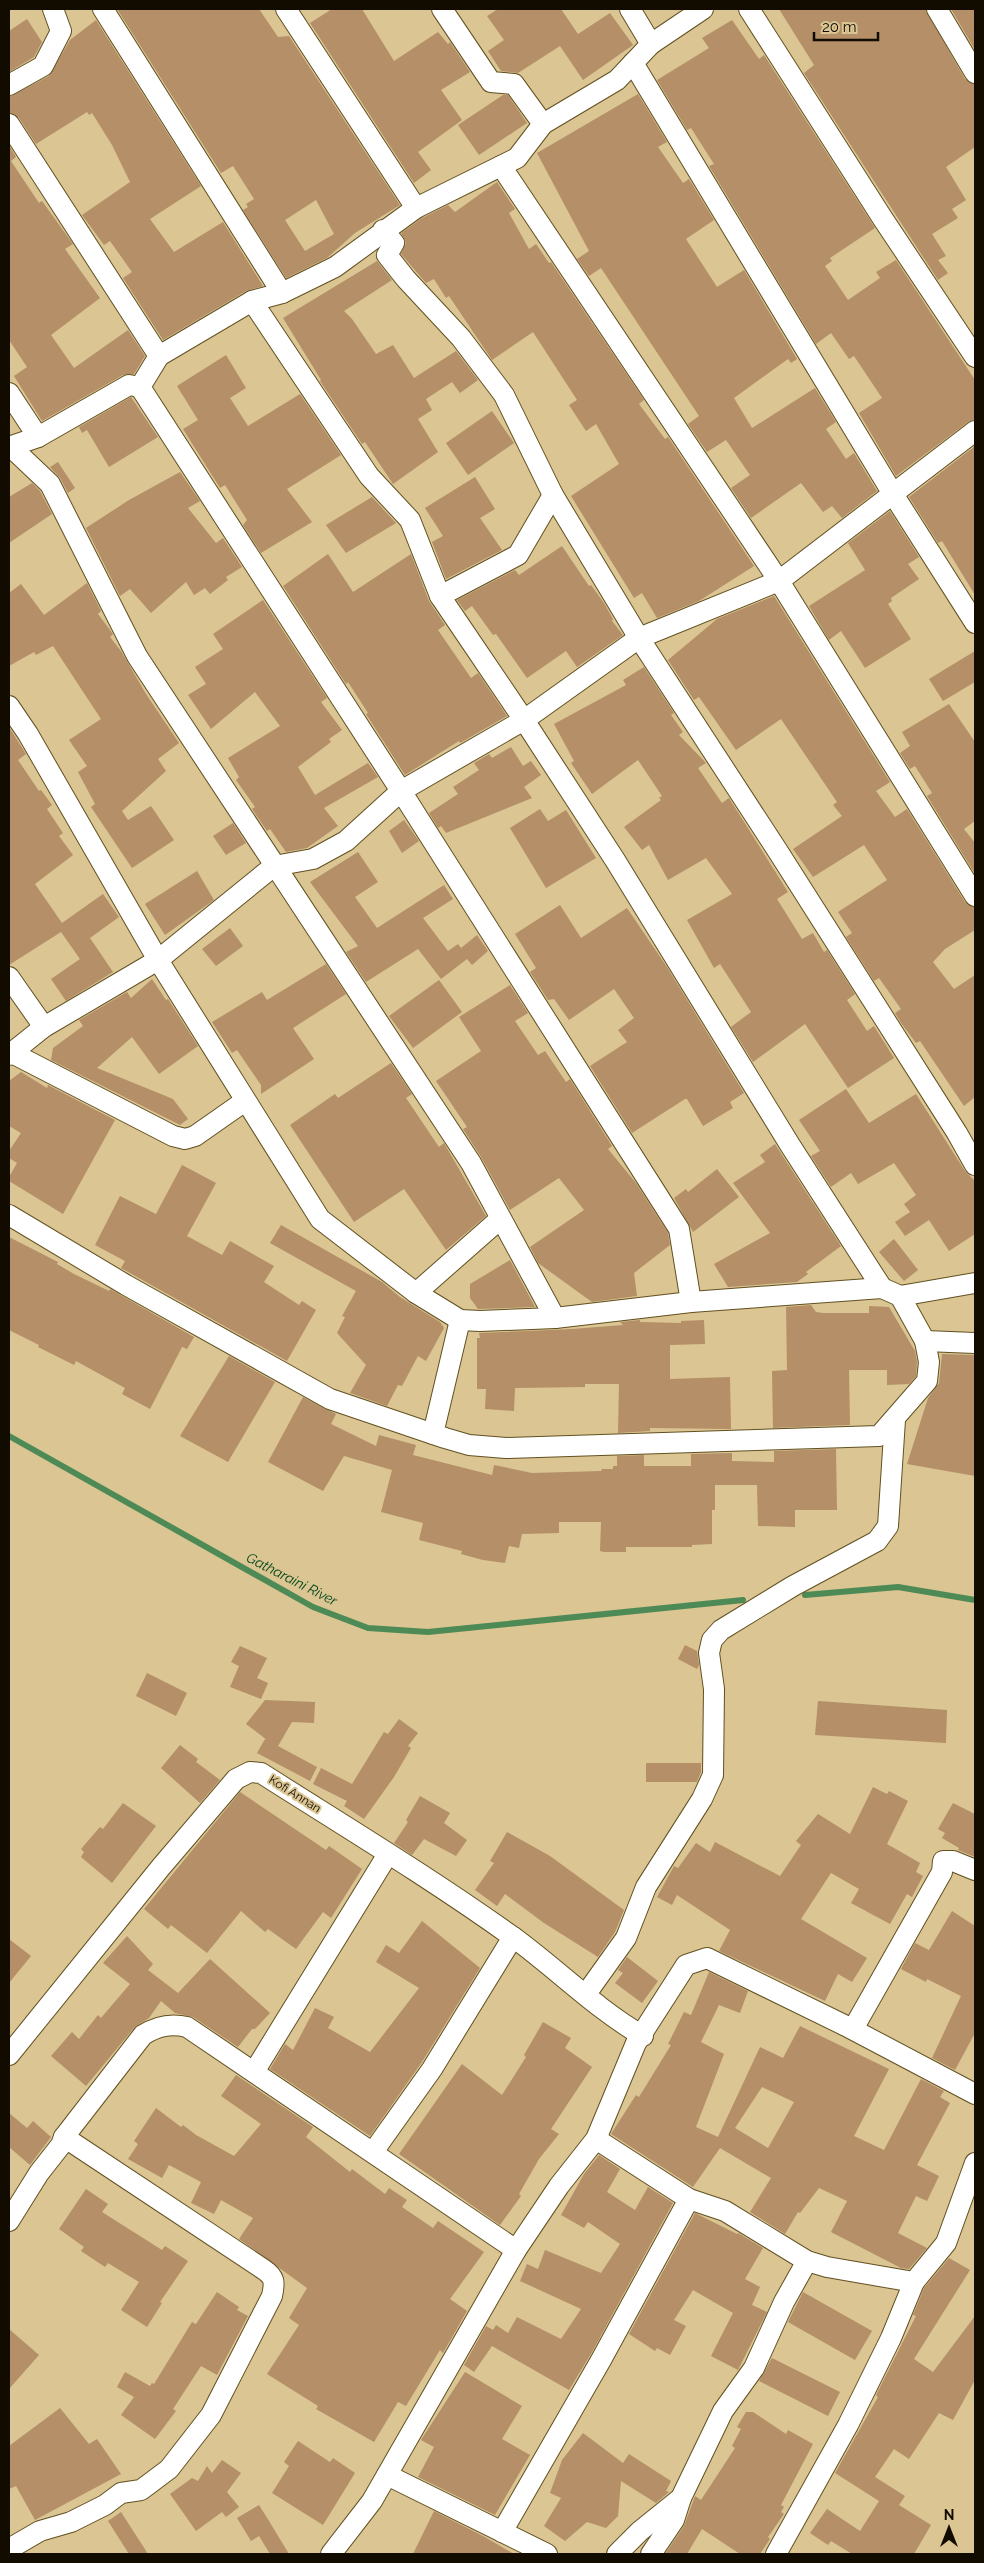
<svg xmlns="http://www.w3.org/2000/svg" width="984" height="2563" viewBox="0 0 984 2563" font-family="Raleway,sans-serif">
<rect width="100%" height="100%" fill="#dac593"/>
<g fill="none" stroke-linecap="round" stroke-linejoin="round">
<g stroke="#4e8a55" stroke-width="6">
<polyline points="9,1436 313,1607 368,1628 428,1632 743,1600"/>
<polyline points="805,1595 898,1587 975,1600"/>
</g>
</g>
<g fill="#b48f67" fill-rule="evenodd">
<path d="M117,9H259L278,37L289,36L400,205L355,233L327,258L286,278L243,210L248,207L246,204L254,199L233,166L221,173ZM316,200L334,234L305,251L285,220Z"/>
<polygon points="332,9 362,9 394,61 438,32 448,44 450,42 470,72 441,90 462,120 418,152 431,170 414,183 310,23"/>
<polygon points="498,9 561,9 578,34 610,13 633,45 583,80 560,46 518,73 501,71 488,51 504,40 487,16"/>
<polygon points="779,9 925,9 965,79 975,85 975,147 946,167 966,200 952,209 958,218 932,234 946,256 938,260 948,273 938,280 804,73 814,65"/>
<polygon points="951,9 975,9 975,50"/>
<polygon points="27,19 42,42 34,57 9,72 9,31"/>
<polygon points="96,20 201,186 150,219 174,252 223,222 263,286 246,291 163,340 123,278 132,272 110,241 104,245 82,215 130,182 112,145 92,113 89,115 87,112 36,144 19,118 9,112 9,97 49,76 70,40"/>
<polygon points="732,20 759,59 764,55 875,228 830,258 832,261 825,266 848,300 880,278 876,272 896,260 975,380 975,419 968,422 896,476 859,413 882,398 854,356 849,359 831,333 816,344 709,166 714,164 691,128 687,130 657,80 709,48 702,38"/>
<polygon points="638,94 667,142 658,147 683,183 689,179 714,220 686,239 717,287 744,270 797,359 791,363 788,359 734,398 752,428 815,388 836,422 826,429 846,459 854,453 877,491 842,518 832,506 823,512 801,483 751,518 731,488 750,475 726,440 707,452 688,424 699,416 601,268 589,276 577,259 589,251 537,153"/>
<polygon points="503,95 508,95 527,123 479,155 458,125"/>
<polygon points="9,145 16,157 11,161 39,203 42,201 73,244 65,249 100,298 51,335 74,368 128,330 145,356 134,374 123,375 42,421 14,376 27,367 9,340"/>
<polygon points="497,182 515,209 509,213 529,249 536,244 549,263 551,262 644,400 639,404 665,439 668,437 754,566 699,601 657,618 642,593 634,598 571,496 619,464 596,424 586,431 569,405 577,400 533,332 492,360 449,296 446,298 434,279 426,283 401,254 406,243 401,233 422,218 448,205 455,212"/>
<polygon points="377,261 392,280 344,311 352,319 376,354 393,345 414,378 456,351 478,380 460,393 452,382 426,399 432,410 418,419 438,452 393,484 365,442 362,444 320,381 321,380 283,318"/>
<polygon points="226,355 246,388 230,398 248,426 300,394 341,455 287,489 312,522 261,553 243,525 247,520 225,485 220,488 183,429 198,420 177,386"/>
<polygon points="131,397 158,437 109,467 87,430 82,433 79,427"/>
<polygon points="492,411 514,443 468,475 446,443"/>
<polygon points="975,446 975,595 942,541 938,543 909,497"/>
<polygon points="58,462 75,488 68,493 60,478 50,467"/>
<polygon points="180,472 200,501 188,508 216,543 223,538 242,567 226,577 228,580 210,594 205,588 194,595 186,582 151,613 130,589 120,596 86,528 129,500"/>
<polygon points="475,477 495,509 480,518 502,550 446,579 432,542 443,536 425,508"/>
<polygon points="32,483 40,491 52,514 9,543 9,497"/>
<polygon points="372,497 396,523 346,553 326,525"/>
<polygon points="890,511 919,557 908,564 919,579 891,598 892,601 888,604 911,639 865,668 841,631 829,640 809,606 865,570 848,543"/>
<polygon points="562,546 589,586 591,585 604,603 613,619 612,621 623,635 577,667 566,651 527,678 496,634 493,635 472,606 465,611 457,600 515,570 519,575"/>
<polygon points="328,554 353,592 411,554 429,601 445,625 438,630 471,678 478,673 507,716 460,743 459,741 405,775 366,714 368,713 348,682 346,684 283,586"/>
<polygon points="87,583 101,611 98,614 113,634 110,637 121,651 146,694 179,743 158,759 166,771 122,811 128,820 151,806 174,840 132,868 91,807 95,804 78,772 87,766 69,740 101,719 53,646 36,655 34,652 9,666 9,593 21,584 44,615"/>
<polygon points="774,596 890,782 876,791 895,817 907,809 965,902 975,908 975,930 945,949 933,962 954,989 975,975 975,1097 964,1106 920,1041 916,1043 901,1023 895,1013 901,1009 879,978 874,981 846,937 852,933 838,912 887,880 864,845 813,877 793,849 842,816 833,805 837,802 781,719 736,750 699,697 694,700 668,660 717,619"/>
<polygon points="263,600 327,698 321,702 342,730 329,739 331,742 298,767 315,795 368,763 378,777 324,808 338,826 307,848 286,852 270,829 267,831 252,809 255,807 236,780 239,777 228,758 280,726 255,692 211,729 188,695 206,684 195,667 223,649 213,634"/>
<polygon points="975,651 975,682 943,701 929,679"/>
<polygon points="644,667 674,713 671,715 683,732 679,735 706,763 698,768 722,803 729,798 788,892 777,899 802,939 813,933 824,952 827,950 855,994 847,1000 867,1031 874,1026 894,1058 848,1088 805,1024 753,1062 731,1027 751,1012 720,964 714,968 687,920 732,894 706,858 668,880 649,845 642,850 624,827 661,800 659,798 662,796 638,760 592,794 571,763 574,761 554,724 626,685 623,680"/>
<polygon points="949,704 975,742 975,821 964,829 975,843 975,874 927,796 932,793 915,766 910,769 900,753 910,746 902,732"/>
<polygon points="9,727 26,754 18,760 39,791 41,790 52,805 47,809 63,833 59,836 73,855 35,884 62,923 103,894 119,917 90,938 113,972 66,1001 51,979 80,959 61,932 9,965"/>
<polygon points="511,747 523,766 531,761 541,775 524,787 532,798 446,833 441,826 438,828 429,813 458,794 453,787 479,770 474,763 489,754 492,758"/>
<polygon points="540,809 548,821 566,810 596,858 546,888 510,828"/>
<polygon points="404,820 419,841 402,853 389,831"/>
<polygon points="233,823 246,843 226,855 213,836"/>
<polygon points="358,852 378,882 355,897 377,928 444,885 453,899 423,918 448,951 458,944 461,948 477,935 488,951 472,965 467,959 441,979 418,949 366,982 346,952 358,946 310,882"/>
<polygon points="197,871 214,900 165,935 145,904"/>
<polygon points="560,905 581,938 627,908 667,967 744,1093 730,1102 733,1108 703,1126 687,1099 685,1099 632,1133 590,1066 627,1042 618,1030 634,1018 614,989 569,1020 554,999 548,1000 530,972 536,968 515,934"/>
<polygon points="230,928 243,946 216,966 202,949"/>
<polygon points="326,964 346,994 293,1028 314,1059 261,1094 261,1085 237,1050 232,1053 212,1022 262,992 267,1000"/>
<polygon points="152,979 166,1000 168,999 198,1046 159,1074 132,1037 97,1068 173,1099 188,1119 180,1125 51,1060 53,1048 83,1026 79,1020 127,992 131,998"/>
<polygon points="439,980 462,1012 413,1048 389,1016"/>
<polygon points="510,985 528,1013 515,1021 538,1055 545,1051 566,1082 570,1079 612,1146 608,1149 636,1183 668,1233 670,1245 634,1273 637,1296 592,1302 538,1263 530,1247 584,1210 559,1178 510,1210 481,1157 463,1129 467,1127 436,1081 481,1051 459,1017"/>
<polygon points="391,1063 412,1094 406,1098 439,1147 444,1143 486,1216 446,1250 404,1189 354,1222 290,1125 335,1094 338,1098"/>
<polygon points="21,1072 47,1088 48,1085 115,1120 63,1214 9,1181 9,1177 17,1163 9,1158 9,1151 21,1133 9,1126 9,1081"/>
<polygon points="846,1089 869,1123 916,1094 965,1171 975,1181 975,1234 949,1251 929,1220 905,1236 895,1222 910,1212 904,1204 916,1195 894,1163 858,1184 851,1173 831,1187 811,1156 820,1151 799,1120"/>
<polygon points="775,1144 841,1246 806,1272 808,1274 797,1282 728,1287 714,1264 770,1233 733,1183 765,1162 760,1155"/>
<polygon points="182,1165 216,1183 187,1236 222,1255 230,1241 274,1266 264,1282 299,1305 302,1301 316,1310 287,1361 121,1268 125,1261 95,1245 120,1196 156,1214"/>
<polygon points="717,1169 739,1197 693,1232 674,1198 686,1189 688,1192"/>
<polygon points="281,1225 382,1282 400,1297 440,1322 444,1328 426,1361 418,1356 402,1386 398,1385 387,1406 350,1393 366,1365 337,1333 345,1317 342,1316 356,1291 270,1243"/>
<polygon points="9,1237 58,1262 57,1264 74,1274 109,1291 110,1289 194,1337 187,1349 182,1347 150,1409 122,1394 125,1388 76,1361 74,1365 38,1347 39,1345 9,1330"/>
<polygon points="894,1239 918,1270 904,1281 879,1252"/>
<polygon points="510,1260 535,1307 478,1309 470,1298 470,1284"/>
<polygon points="811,1305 816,1312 823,1313 869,1313 869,1306 889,1307 915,1351 917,1362 916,1376 909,1384 887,1385 887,1370 849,1370 850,1425 773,1428 772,1371 787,1370 786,1307"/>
<polygon points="640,1320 640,1322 681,1323 681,1321 704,1320 705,1344 670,1345 670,1379 730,1377 731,1429 650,1428 650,1431 618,1433 619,1384 585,1384 585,1387 515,1388 514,1411 485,1409 486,1389 477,1389 477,1338 480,1338 479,1333 572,1329 623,1325 620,1322"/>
<polygon points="942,1354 975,1355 975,1476 907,1464 928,1398 939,1383"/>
<polygon points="229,1356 275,1382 228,1462 180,1436"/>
<polygon points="303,1397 336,1414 331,1424 376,1446 379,1435 416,1445 413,1455 492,1475 494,1465 532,1473 601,1471 602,1469 613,1469 613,1466 617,1466 617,1456 644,1455 644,1466 691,1466 691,1454 732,1453 732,1461 774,1462 774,1451 836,1449 837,1510 795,1510 795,1527 758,1526 757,1485 715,1485 715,1510 712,1510 712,1544 692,1545 692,1547 626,1547 626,1552 604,1552 600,1551 601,1522 559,1522 559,1533 522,1534 519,1548 509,1546 505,1563 483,1560 461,1554 462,1551 419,1540 423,1523 381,1512 392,1470 344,1456 323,1491 268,1462"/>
<polygon points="685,1645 697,1651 699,1665 697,1669 678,1659"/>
<polygon points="240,1646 267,1658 257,1678 268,1683 261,1699 230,1687 239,1666 231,1662"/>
<polygon points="147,1673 187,1693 176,1716 136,1696"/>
<polygon points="265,1700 315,1702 314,1723 292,1722 278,1746 317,1767 310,1781 257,1753 265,1739 267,1740 246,1724"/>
<polygon points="818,1701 947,1710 946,1743 815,1735"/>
<polygon points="399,1719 418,1733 408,1746 411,1748 394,1777 364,1819 344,1806 347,1801 313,1784 321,1768 352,1784 384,1732 388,1734"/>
<polygon points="180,1745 198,1759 196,1762 220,1780 200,1803 161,1768"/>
<polygon points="646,1763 701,1763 701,1772 697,1782 646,1782"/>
<polygon points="873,1787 887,1794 889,1791 908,1801 887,1844 920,1863 916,1872 923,1876 912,1897 907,1894 890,1924 851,1903 859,1889 831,1873 801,1919 867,1958 852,1982 838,1974 825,2001 719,1951 730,1930 677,1895 672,1905 657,1897 674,1866 678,1868 696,1843 710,1852 715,1842 780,1876 801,1845 796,1841 818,1814 850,1834"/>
<polygon points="240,1792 326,1850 329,1846 362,1869 331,1918 323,1912 296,1949 268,1929 265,1932 241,1911 207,1953 171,1925 168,1929 144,1909"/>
<polygon points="420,1796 450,1813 444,1823 467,1840 456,1856 424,1839 412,1855 394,1843 408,1822 406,1820"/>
<polygon points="123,1803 156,1826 112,1883 81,1857 84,1852 81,1849 100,1827 103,1829"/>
<polygon points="953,1803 975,1814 975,1857 958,1850 959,1848 942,1838 945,1833 938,1829"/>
<polygon points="507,1832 550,1856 624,1910 615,1932 598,1957 544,1923 505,1894 497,1906 475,1890 494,1863 490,1861"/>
<polygon points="952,1911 975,1926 975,2033 955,2070 932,2058 961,1996 927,1979 926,1982 901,1969 915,1943 929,1950"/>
<polygon points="422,1921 480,1968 422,2062 370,2136 270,2069 285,2044 293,2050 315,2008 334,2017 328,2028 370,2052 419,1988 376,1962 386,1945 399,1953"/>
<polygon points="127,1936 153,1964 148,1970 178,1993 210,1959 270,2013 255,2029 252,2029 238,2047 193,2017 175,2013 161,2001 149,2018 134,2028 86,2086 51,2056 72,2032 79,2039 98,2015 101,2018 130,1984 103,1963"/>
<polygon points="9,1939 31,1956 9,1983"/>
<polygon points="627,1957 658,1981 642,2003 615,1983 623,1973 618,1970"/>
<path d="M709,1972L748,1991L740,2013L719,2005L701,2042L724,2054L696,2127L718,2137L760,2047L783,2058L800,2026L889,2069L854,2136L884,2150L921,2079L944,2091L940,2097L950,2103L917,2165L939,2176L927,2201L916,2196L898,2233L927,2248L909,2269L901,2268L831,2232L847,2201L819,2188L800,2213L798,2212L785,2234L750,2212L771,2178L720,2148L693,2187L611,2134L636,2095L639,2097L671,2045L668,2044L684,2012L691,2015ZM762,2087L794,2102L768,2148L735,2128Z"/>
<polygon points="543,2022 571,2038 565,2048 592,2067 551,2129 559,2134 539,2159 519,2194 521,2196 500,2225 399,2154 462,2064 502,2095 526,2057 524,2055"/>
<polygon points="236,2075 313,2127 306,2137 350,2172 352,2169 385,2194 389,2188 407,2200 402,2207 433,2228 438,2221 484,2252 450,2299 467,2311 443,2353 440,2350 406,2406 398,2402 374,2442 316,2409 318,2406 267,2374 299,2325 289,2318 307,2288 239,2239 253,2218 221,2200 214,2214 191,2203 201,2182 169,2165 162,2178 128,2159 138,2144 134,2141 156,2108 181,2127 183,2125 196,2135 234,2156 261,2124 221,2096"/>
<polygon points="9,2113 27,2128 33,2121 51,2137 30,2165 9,2147"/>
<polygon points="599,2155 620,2169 607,2192 635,2210 648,2187 673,2203 591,2354 569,2390 492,2346 474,2372 464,2365 486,2326 493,2330 496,2325 508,2333 517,2317 561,2339 581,2309 520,2281 527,2264 538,2269 545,2250 601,2273 620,2244 588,2222 584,2228 561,2215 584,2174"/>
<polygon points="86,2189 108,2204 102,2212 162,2250 165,2246 188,2261 160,2302 162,2303 147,2327 121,2310 139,2282 108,2263 105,2267 81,2251 84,2247 59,2229"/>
<polygon points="695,2213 737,2234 738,2233 763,2248 745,2279 760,2287 752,2305 767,2312 738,2370 711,2356 733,2313 693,2290 674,2320 686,2326 670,2355 657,2348 655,2351 629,2334"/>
<polygon points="949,2258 970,2270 914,2359 933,2372 975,2316 975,2380 953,2420 939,2413 909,2459 894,2449 875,2477 905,2496 899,2505 931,2525 914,2554 852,2554 831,2541 828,2545 810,2533 827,2509 860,2531 879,2501 835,2473 878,2397 876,2395 916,2316 913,2315 924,2288"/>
<polygon points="217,2292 239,2307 237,2310 248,2316 217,2375 201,2366 173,2409 176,2411 155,2439 121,2415 134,2397 117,2387 125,2372 150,2386 152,2383 154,2384 192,2322 196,2324"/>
<polygon points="803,2292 872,2331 855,2360 788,2322"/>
<polygon points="9,2329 39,2355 9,2389"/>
<polygon points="772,2358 840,2392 828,2416 759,2381"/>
<polygon points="465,2372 522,2406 502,2439 530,2455 495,2515 418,2477 434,2447 421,2440"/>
<polygon points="60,2408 89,2444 97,2439 121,2474 35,2520 16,2486 9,2489 9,2446"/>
<polygon points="746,2412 753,2412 786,2434 788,2430 813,2444 781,2505 784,2507 781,2512 784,2514 768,2537 770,2539 760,2554 740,2554 702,2529 687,2554 665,2554 684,2526 695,2496 701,2500 735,2448 732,2446 741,2429 737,2427"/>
<polygon points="583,2433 623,2463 629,2454 671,2481 666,2491 669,2492 656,2503 621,2481 618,2516 606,2528 587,2522 565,2541 544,2526 561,2498 550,2493 562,2460"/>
<polygon points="298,2441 330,2462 333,2458 355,2473 323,2525 272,2493 289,2466 284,2462"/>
<polygon points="222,2460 241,2473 227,2492 239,2507 226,2517 222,2512 196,2531 170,2494 192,2478 198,2481 207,2466 212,2473"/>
<polygon points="259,2505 269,2521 289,2554 270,2554 259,2536 251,2541 237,2518"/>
<polygon points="434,2511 483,2536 514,2554 413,2554"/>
<polygon points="121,2512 148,2554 129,2554 108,2521"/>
</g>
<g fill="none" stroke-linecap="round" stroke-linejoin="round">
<defs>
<g id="minor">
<polyline points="103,9 282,293"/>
<polyline points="286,9 416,208"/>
<polyline points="442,9 491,82 514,84 543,124"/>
<polyline points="630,9 651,44"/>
<polyline points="749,9 883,219 975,357"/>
<polyline points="937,9 975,73"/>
<polyline points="633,63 893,494 975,623"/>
<polyline points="9,85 43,66 61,31 53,9"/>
<polyline points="9,124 159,356"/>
<polyline points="501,166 779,581 975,896"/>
<polyline points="383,230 394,243 387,255 406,279 461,338 504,395 553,495 639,638 779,853 957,1133 975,1165"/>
<polyline points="252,301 369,476 410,520 440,596 524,720 615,860 790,1145 882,1288"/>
<polyline points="140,387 401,791 679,1229 691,1302"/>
<polyline points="9,393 38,437"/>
<polyline points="9,447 38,437 129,385 140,387 159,356 252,301 282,293 335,267 416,208 517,158 543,124 617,80 651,44 703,9"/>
<polyline points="440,596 518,555 553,495"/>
<polyline points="9,706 28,734 158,960 320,1219 416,1293 460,1320 480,1321 555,1318"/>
<polyline points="9,977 44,1027"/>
<polyline points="12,1053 173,1136 185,1139 195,1136 245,1101"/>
<polyline points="9,1055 44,1027 158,960 274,866 313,859 346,841 401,791 524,720 639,638 779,581 975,431"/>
<polyline points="9,1215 126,1285 330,1399 445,1438 469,1445 506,1448 879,1436 927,1381 929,1362 925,1341 900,1296 882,1288 691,1302 555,1318 471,1163 137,656 50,484 10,446"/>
<polyline points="416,1293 500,1219"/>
<polyline points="900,1296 975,1283"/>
<polyline points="925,1341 975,1343"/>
<polyline points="433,1434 460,1320"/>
<polyline points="586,1994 626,1938 646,1887 702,1799 713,1775 714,1689 709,1653 712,1640 721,1630 793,1586 877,1541 888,1526 895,1420"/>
<polyline points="853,2029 942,1872 943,1861 953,1861 975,1870"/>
<path d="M9,2055L161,1867L236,1779L250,1772L261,1773C346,1827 432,1879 513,1937C557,1969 596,2009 643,2036"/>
<polyline points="254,2072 388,1854"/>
<polyline points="596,2139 689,2199 725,2211 807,2261 827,2267 914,2282"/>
<polyline points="373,2152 432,2069 513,1937"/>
<path d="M9,2221L39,2173L61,2145L64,2137L143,2035C157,2026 170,2023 187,2027L516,2250"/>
<polyline points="387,2475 547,2554"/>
<polyline points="502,2532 601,2360 689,2199"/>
<path d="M9,2549L40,2531L71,2522L105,2505L121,2493L141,2490L169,2469L211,2415L272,2296C275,2282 275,2277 263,2269L64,2137"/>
<polyline points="331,2554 372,2501 516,2250 559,2186 596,2139 636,2043 686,1965 707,1958 846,2026 975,2094"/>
<polyline points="617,2554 640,2531 681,2498 723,2411 754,2368 784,2302 807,2261"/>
<polyline points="651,2554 674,2520 681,2498"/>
<polyline points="776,2554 848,2425 891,2338 914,2282 946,2243 975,2163"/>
</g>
</defs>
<use href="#minor" stroke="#625020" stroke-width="22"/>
<use href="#minor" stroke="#fff" stroke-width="20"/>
</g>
<g text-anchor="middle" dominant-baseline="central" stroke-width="4" stroke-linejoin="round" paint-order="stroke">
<g font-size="12" fill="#120b00" stroke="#dac593">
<text transform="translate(295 1794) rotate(32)">Kofi Annan</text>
</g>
<g font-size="14" font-style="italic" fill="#004518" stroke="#dac593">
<text transform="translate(292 1579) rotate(27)">Gatharaini River</text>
</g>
</g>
<rect width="984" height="2563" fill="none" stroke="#120b00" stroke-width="20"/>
<g transform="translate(949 2528)" stroke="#dac593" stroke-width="4" paint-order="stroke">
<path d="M0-4L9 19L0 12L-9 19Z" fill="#120b00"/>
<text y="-8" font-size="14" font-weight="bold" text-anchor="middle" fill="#120b00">N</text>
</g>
<path d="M814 32v8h64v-8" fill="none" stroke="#120b00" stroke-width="2.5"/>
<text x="822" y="32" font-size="15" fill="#120b00" stroke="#dac593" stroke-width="4" paint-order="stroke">20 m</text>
</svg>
